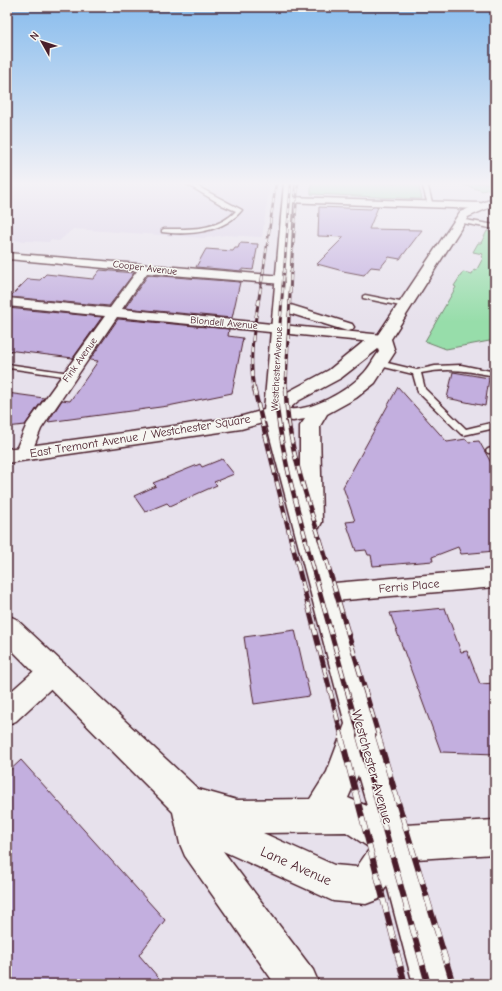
<svg xmlns="http://www.w3.org/2000/svg" width="502" height="991" viewBox="0 0 502 991" font-family="'Comic Neue',sans-serif">
<rect width="100%" height="100%" fill="#e7e1ec"/>
<filter id="ink" filterUnits="userSpaceOnUse"><feTurbulence type="fractalNoise" baseFrequency=".025" numOctaves="2"/><feDisplacementMap in="SourceGraphic" scale="8" xChannelSelector="R" yChannelSelector="G"/><feConvolveMatrix kernelMatrix="1 2 1 2 8 2 1 2 1" color-interpolation-filters="sRGB"/></filter>
<g filter="url(#ink)">
<polygon fill="#dcd2e8" points="7,183 270,183 262,237 225,235 205,238 73,229 59,241 50,240 49,242 7,240"/>
<g fill="#97ddaa" stroke="#707e6a">
<polygon points="311,183 418,183 422,199 311,194"/>
<polygon points="458,183 495,183 495,186 483,191"/>
<polygon points="487,231 495,233 495,340 446,349 425,341 456,287 454,286 463,272 472,274 474,270 476,271 483,258 481,257 483,254 473,252 478,243 481,243"/>
</g>
<g fill="#c3afdf" stroke="#4a1f2b">
<polygon points="319,207 371,209 373,207 378,207 369,229 422,230 400,259 389,257 380,268 371,267 364,275 343,271 317,264 344,237 318,236"/>
<polygon points="240,243 258,244 253,270 242,269 242,271 196,267 206,249 233,251 235,248 238,248"/>
<polygon points="100,270 134,273 109,306 10,297 28,279 40,280 46,274 93,279"/>
<polygon points="148,275 240,282 232,318 125,308"/>
<polygon points="7,308 102,317 73,358 7,350"/>
<polygon points="118,319 229,329 228,336 243,338 232,393 168,406 48,422 62,400 70,401 82,384 98,361 90,360"/>
<polygon points="453,372 489,378 485,406 447,398"/>
<polygon points="398,387 447,442 466,439 468,442 479,441 495,470 495,551 461,554 458,547 432,557 433,561 373,566 371,555 368,555 366,550 356,551 346,522 355,521 343,487"/>
<polygon points="7,393 44,398 25,425 7,427"/>
<polygon points="222,459 234,474 214,482 217,485 170,506 167,503 145,512 134,496 156,486 153,483 200,464 202,467"/>
<polygon points="445,608 461,652 467,651 480,684 495,683 495,754 441,752 390,613"/>
<polygon points="295,630 310,696 254,704 244,637"/>
<polygon points="21,760 165,920 139,955 164,984 7,984 7,773"/>
</g>
<g fill="none" stroke-linecap="round" stroke-linejoin="round">
<defs>
<g id="service">
<path d="M185,183H191L242,210C224,232 189,236 162,232V230L164,229C190,229 217,231 236,211L222,205Z"/>
<polygon points="422,183 427,183 433,206 428,205"/>
<polygon points="459,219 495,225 495,229 457,222 457,220"/>
<polygon points="365,295 405,303 408,305 405,307 363,298 363,296"/>
<path d="M376,361H379L417,370L435,366L461,365L495,372V376C467,371 449,367 421,373L425,389L466,429L495,422V428L464,435L461,434L418,392L413,374L376,365Z"/>
<polygon points="7,364 70,373 74,375 70,377 9,368 7,368"/>
<polygon points="495,447 495,453 488,453 486,451 488,449"/>
</g>
<g id="minor">
<polygon points="288,197 480,203 485,206 480,209 285,202 283,200"/>
<polygon points="7,253 283,276 287,277 289,280 287,283 283,284 147,273 122,309 383,335 388,336 390,339 388,342 383,343 117,317 41,429 29,458 23,460 17,458 14,454 27,424 105,316 7,306 7,298 110,308 137,271 8,259"/>
<polygon points="281,302 352,324 354,327 352,330 347,331 276,309 274,306 276,303"/>
<polygon points="495,569 495,587 323,602 315,600 312,593 315,586 323,584"/>
<polygon points="52,659 61,663 64,671 61,679 16,721 7,725 7,695 43,663"/>
</g>
<path id="secondary" d="M284,183H294L284,394L329,370L362,343L377,336L460,212L495,198V205L468,217L391,339L395,352L375,383L356,398L327,414L320,426L322,522L319,528L317,529L405,825L495,820V854L416,859L453,984H413L387,885L379,899L366,904L333,901L223,851L313,970L319,984H275L185,856L180,844L173,812L7,645V615L16,619L198,789L237,800L310,799L327,772L345,724L266,422L241,429L7,463V449L239,417L264,410ZM378,349L379,352C373,359 369,369 362,375C347,391 312,411 289,409L298,401L341,378ZM305,419L300,426V471L285,420L293,421ZM358,775L367,806L348,798ZM346,832L370,848L357,867L334,865L263,833Z"/>
</defs>
<use href="#service" stroke="#4a1f2b" stroke-width="3"/>
<use href="#minor" stroke="#4a1f2b" stroke-width="3"/>
<use href="#secondary" stroke="#4a1f2b" stroke-width="3"/>
<use href="#service" fill="#f6f6f2" fill-rule="evenodd"/>
<use href="#minor" fill="#f6f6f2" fill-rule="evenodd"/>
<use href="#secondary" fill="#f6f6f2" fill-rule="evenodd"/>
<defs>
<g id="rail-far4">
<polyline points="263,273 276,183"/>
<polyline points="284,273 291,183"/>
<polyline points="291,273 298,183"/>
</g>
<g id="rail-far3">
<path d="M254,389C247,351 258,310 263,272"/>
<polyline points="275,389 284,272"/>
<polyline points="286,389 291,272"/>
</g>
<g id="rail-far2">
<polyline points="254,388 291,540"/>
<path d="M275,388C279,441 292,490 306,540"/>
<path d="M286,388C286,440 305,491 320,540"/>
</g>
<g id="rail-far1">
<polyline points="291,539 342,737"/>
<polyline points="305,539 360,737"/>
<polyline points="320,539 379,737"/>
</g>
<g id="rail">
<polyline points="341,736 405,984"/>
<polyline points="359,736 428,984"/>
<polyline points="378,736 453,984"/>
</g>
</defs>
<use href="#rail-far4" stroke="#4a1f2b" stroke-width="2.5"/>
<use href="#rail-far3" stroke="#4a1f2b" stroke-width="3"/>
<use href="#rail-far2" stroke="#4a1f2b" stroke-width="4.5"/>
<use href="#rail-far1" stroke="#4a1f2b" stroke-width="5"/>
<use href="#rail" stroke="#4a1f2b" stroke-width="6"/>
<use href="#rail-far4" stroke="#f6f6f2" stroke-width="1.5" stroke-dasharray="5" stroke-linecap="butt"/>
<use href="#rail-far3" stroke="#f6f6f2" stroke-width="2" stroke-dasharray="6" stroke-linecap="butt"/>
<use href="#rail-far2" stroke="#f6f6f2" stroke-width="3" stroke-dasharray="8" stroke-linecap="butt"/>
<use href="#rail-far1" stroke="#f6f6f2" stroke-width="3.5" stroke-dasharray="11" stroke-linecap="butt"/>
<use href="#rail" stroke="#f6f6f2" stroke-width="5" stroke-dasharray="14" stroke-linecap="butt"/>
</g>
</g>
<linearGradient id="sky" x2="0" y2="1"><stop stop-color="#88bced"/><stop offset="0.57" stop-color="#f4f2f6"/><stop offset="1" stop-color="#f4f2f6" stop-opacity="0"/></linearGradient>
<rect width="502" height="322" fill="url(#sky)"/>
<g text-anchor="middle" dominant-baseline="central" stroke-width="3" stroke-linejoin="round" paint-order="stroke">
<g font-size="10" fill="#4a1f2b" stroke="#f6f6f2">
<text transform="translate(145 268) rotate(7)">Cooper Avenue</text>
<text transform="translate(224 323) rotate(5)">Blondell Avenue</text>
<text transform="translate(80 360) rotate(-55)">Fink Avenue</text>
<text transform="translate(277 369) rotate(-87)">Westchester Avenue</text>
</g>
<g font-size="12" fill="#4a1f2b" stroke="#f6f6f2">
<text transform="translate(140 436) rotate(-9)">East Tremont Avenue / Westchester Square</text>
<text transform="translate(409 586) rotate(-5)">Ferris Place</text>
</g>
<g font-size="14" fill="#4a1f2b" stroke="#f6f6f2">
<text transform="translate(372 767) rotate(74)">Westchester Avenue</text>
<text transform="translate(296 866) rotate(24)">Lane Avenue</text>
</g>
</g>
<rect width="502" height="991" fill="none" stroke="#f6f6f2" stroke-width="24"/>
<rect x="12" y="12" width="478" height="967" fill="none" stroke="#4a1f2b" stroke-width="1.5" filter="url(#ink)"/>
<g transform="translate(42 42) rotate(309)" stroke="#f6f6f2" stroke-width="3" paint-order="stroke">
<path d="M0-3L7 15L0 10L-7 15Z" fill="#4a1f2b"/>
<text y="-6" font-size="11" font-weight="bold" text-anchor="middle" fill="#4a1f2b">N</text>
</g>
</svg>
